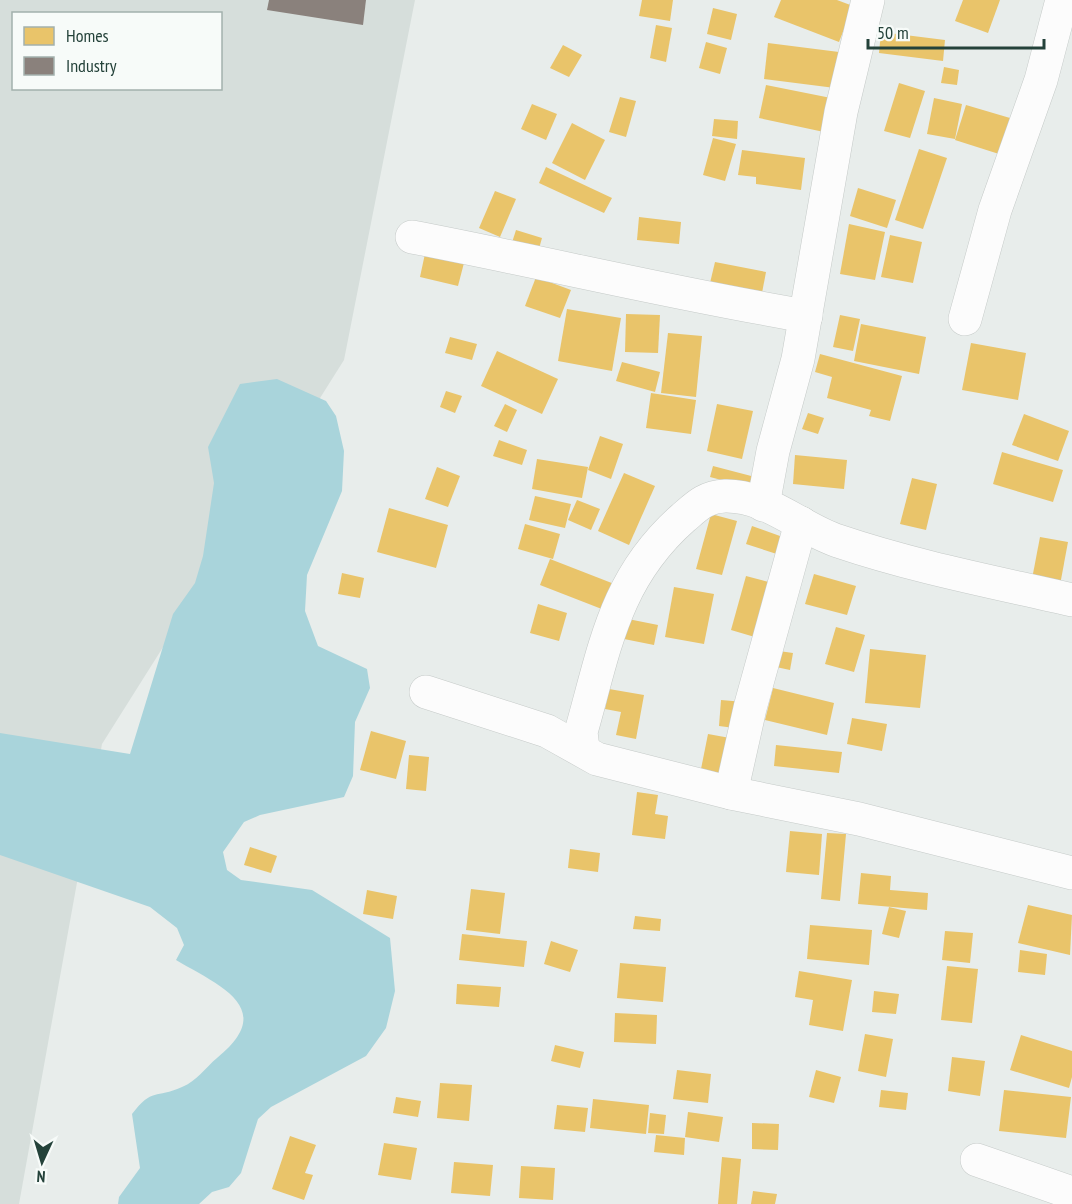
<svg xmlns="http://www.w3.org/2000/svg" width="1072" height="1204" viewBox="0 0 1072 1204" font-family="'PT Sans Narrow',sans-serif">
<rect width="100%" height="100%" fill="#e8edeb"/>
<path fill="#d6dedb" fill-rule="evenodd" d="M0,0H415L344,360L102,744L19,1204H0ZM14,14H220V88H14Z"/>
<path fill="#a9d4db" d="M277,379L326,401L336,416L344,451L342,491L307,575L305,611L318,646L367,669L370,688L355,722L353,776L344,797L260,815L244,822L223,852L227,870L241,880L312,890L390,938L395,991L386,1028L366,1056L271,1107L258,1119L241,1173L229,1187L212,1192L199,1204H118L119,1197L140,1168L132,1114C153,1087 155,1099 182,1087C197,1081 205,1068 217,1058C279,1008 218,985 176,960L184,945L177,928L150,907L0,855V733L130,754L173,614L195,583L203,556L214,483L208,447L240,384Z"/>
<g fill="#e9c46a">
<polygon points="642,0 673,0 670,21 639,16"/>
<polygon points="781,0 837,0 853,6 839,42 774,17"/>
<polygon points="963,0 1000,0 988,33 955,21"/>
<polygon points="713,8 737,14 731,40 707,34"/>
<polygon points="656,25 672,28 666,62 650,58"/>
<polygon points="881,32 945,40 943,61 879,53"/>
<polygon points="706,42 727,48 720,74 699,68"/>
<polygon points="768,43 839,52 835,88 764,79"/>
<polygon points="563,45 582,55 569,77 550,68"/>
<polygon points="944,67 959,70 957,85 941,83"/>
<polygon points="899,83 925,91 910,138 884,131"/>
<polygon points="766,85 831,98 824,132 759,118"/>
<polygon points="620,97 636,101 626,137 609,132"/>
<polygon points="934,98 962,104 955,139 927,134"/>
<polygon points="532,104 557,114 546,140 521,129"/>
<polygon points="966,105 1010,118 999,154 955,140"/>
<polygon points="714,119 738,121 737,139 712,136"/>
<polygon points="572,123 605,140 585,180 552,163"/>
<polygon points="713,138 736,144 725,181 703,175"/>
<polygon points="919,149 947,158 923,229 895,220"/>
<polygon points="742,150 805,158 801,190 756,184 756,177 738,175"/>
<polygon points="546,167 612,198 604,213 539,183"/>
<polygon points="858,188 896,200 887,228 850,216"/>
<polygon points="495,191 516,199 500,237 479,228"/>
<polygon points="639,217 681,222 679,244 637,240"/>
<polygon points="849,224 885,232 875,280 840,274"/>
<polygon points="516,230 542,238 536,259 509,252"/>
<polygon points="890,235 922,242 913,283 881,277"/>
<polygon points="426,249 465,259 458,286 420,277"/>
<polygon points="715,262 766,272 762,293 710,283"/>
<polygon points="536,277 571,290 560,318 525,306"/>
<polygon points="567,309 621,318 612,371 558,361"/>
<polygon points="626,314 660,315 658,353 625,352"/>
<polygon points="840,315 860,319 853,351 833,347"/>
<polygon points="861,324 926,337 919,374 854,361"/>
<polygon points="668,333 702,336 696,397 661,393"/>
<polygon points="450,337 477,344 472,360 445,353"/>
<polygon points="971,343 1026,353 1018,400 962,390"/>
<polygon points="497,351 558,379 542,414 481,386"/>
<polygon points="820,354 902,376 890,421 869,416 871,410 827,398 832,377 815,372"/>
<polygon points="622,362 660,372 655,392 616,381"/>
<polygon points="446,391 462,396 455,413 440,407"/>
<polygon points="651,393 696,400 691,434 646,428"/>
<polygon points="505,404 517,410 507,432 494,426"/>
<polygon points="717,404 753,411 742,459 707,451"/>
<polygon points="808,413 824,418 818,434 802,429"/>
<polygon points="1024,414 1069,431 1058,461 1012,445"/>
<polygon points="600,436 623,444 611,479 588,470"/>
<polygon points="499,440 527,450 522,465 493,456"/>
<polygon points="1002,452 1063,470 1053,502 993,484"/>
<polygon points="795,455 847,460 844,489 793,484"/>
<polygon points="537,459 588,467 582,498 532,489"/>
<polygon points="713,466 755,477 752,488 710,477"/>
<polygon points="437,467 460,476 448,507 425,499"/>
<polygon points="624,473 655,486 629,545 598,531"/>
<polygon points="912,478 937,484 926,530 900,524"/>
<polygon points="535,496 571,504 565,528 529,520"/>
<polygon points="577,500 600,509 591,530 568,520"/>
<polygon points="389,508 448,525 436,568 377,552"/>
<polygon points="711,514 737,521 722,575 696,569"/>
<polygon points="525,524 560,534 553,559 518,549"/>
<polygon points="752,526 791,540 786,557 746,544"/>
<polygon points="1040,537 1068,542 1060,585 1032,579"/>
<polygon points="550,559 622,587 612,613 540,585"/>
<polygon points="342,573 364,578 360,598 338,594"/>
<polygon points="814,574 856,586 847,615 805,604"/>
<polygon points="746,576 780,585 765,640 731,630"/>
<polygon points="674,587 714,594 704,644 665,637"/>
<polygon points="538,604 567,613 559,641 530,633"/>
<polygon points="628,619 658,625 654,645 624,639"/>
<polygon points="836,627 865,635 854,672 825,664"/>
<polygon points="870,649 926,655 920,708 865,703"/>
<polygon points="779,651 793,653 790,670 776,667"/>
<polygon points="773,688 834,703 827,735 765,720"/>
<polygon points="609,689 644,695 636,739 616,735 621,712 605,709"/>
<polygon points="721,700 744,702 742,729 719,726"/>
<polygon points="852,718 887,724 882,751 847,744"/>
<polygon points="371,731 406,741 396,779 360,770"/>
<polygon points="708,734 741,740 733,776 701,769"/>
<polygon points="776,745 842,752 839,773 774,766"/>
<polygon points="409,755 429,757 426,791 406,789"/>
<polygon points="637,792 658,795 655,814 668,816 665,839 632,835"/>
<polygon points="790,831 822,834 819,875 786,872"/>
<polygon points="827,833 846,834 840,901 821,899"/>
<polygon points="250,847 277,856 271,873 244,865"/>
<polygon points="570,849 600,853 598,872 568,868"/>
<polygon points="861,873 891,876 890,890 928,893 927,910 858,904"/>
<polygon points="471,889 505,893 500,934 466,930"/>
<polygon points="367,890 397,896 393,919 363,914"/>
<polygon points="1028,905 1072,915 1070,955 1018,943"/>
<polygon points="889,907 906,911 899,938 882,934"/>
<polygon points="635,916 661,919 660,931 633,929"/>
<polygon points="810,925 872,930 869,965 807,959"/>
<polygon points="945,931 973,933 970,963 942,960"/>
<polygon points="462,934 527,941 524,967 459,960"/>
<polygon points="551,941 578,950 570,972 544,964"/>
<polygon points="1020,950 1047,954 1045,975 1018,972"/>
<polygon points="620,963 666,967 663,1002 617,998"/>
<polygon points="947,966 978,969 972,1023 941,1020"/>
<polygon points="799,971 852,980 843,1031 809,1025 813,1000 795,997"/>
<polygon points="457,984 501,987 499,1007 456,1004"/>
<polygon points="874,991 899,994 896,1014 872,1012"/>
<polygon points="615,1013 657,1015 656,1044 614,1042"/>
<polygon points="865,1034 893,1039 886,1077 858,1071"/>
<polygon points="1021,1035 1072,1051 1072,1077 1069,1088 1010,1070"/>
<polygon points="555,1045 584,1052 580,1068 551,1061"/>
<polygon points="952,1057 985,1061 980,1096 948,1091"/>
<polygon points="677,1070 711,1074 708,1103 673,1099"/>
<polygon points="816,1070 841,1077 834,1103 809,1097"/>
<polygon points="440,1083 472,1085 469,1121 437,1118"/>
<polygon points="881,1090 908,1093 906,1110 879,1107"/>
<polygon points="1004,1090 1071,1097 1066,1138 999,1131"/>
<polygon points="396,1097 421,1101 418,1117 393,1113"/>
<polygon points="593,1099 649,1105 646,1134 590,1128"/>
<polygon points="557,1105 588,1108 585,1132 554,1129"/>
<polygon points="688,1112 723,1117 719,1142 685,1137"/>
<polygon points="650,1113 666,1115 664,1134 648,1133"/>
<polygon points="752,1123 779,1124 778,1150 752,1149"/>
<polygon points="656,1135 685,1138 684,1155 654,1152"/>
<polygon points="290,1136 316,1145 305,1173 313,1175 304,1200 272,1189"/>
<polygon points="384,1143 417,1148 411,1180 378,1175"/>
<polygon points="722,1157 741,1159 737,1204 718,1204"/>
<polygon points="454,1162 493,1165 490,1196 451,1193"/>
<polygon points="521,1166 555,1168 553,1200 519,1198"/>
<polygon points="753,1191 777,1194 775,1204 751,1204"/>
</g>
<polygon fill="#8a817c" points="269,0 366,0 363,25 267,10"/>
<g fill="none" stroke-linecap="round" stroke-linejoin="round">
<defs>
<g id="minor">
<path d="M412,237C543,262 674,294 806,316"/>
<polyline points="965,319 995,210 1041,80 1062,0"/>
<polyline points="763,505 773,451 798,359 841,112 868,0"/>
<polyline points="426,692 547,731 597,759 731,793 859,819 1072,873"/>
<path d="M583,749L581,732C605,648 614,579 683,518C697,506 705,497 725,496C767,495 801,529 838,541C915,567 994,582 1072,600"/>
<polyline points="731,793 750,708 801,523"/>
<polyline points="977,1160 1072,1193"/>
</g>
</defs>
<use href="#minor" stroke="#c5cac8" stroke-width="34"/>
<use href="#minor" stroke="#fcfcfc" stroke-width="33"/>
</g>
<rect x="12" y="12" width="210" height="78" fill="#f7fbf9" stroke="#a3b1ad" stroke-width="1.5"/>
<rect x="24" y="27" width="30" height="18" fill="#e9c46a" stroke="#a3b1ad" stroke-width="1.5"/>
<text x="66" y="42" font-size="18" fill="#24423a">Homes</text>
<rect x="24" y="57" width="30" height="18" fill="#8a817c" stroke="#a3b1ad" stroke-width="1.5"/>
<text x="66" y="72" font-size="18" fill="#24423a">Industry</text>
<g transform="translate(42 1162) rotate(184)" stroke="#f7fbf9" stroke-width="4.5" paint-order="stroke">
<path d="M0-4.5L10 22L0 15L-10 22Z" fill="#24423a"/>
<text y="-9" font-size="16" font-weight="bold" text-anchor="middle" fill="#24423a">N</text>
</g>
<path d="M868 39v9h176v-9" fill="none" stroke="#24423a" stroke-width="3"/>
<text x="877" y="39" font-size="18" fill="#24423a" stroke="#f7fbf9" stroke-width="4.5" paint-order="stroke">50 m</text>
</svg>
